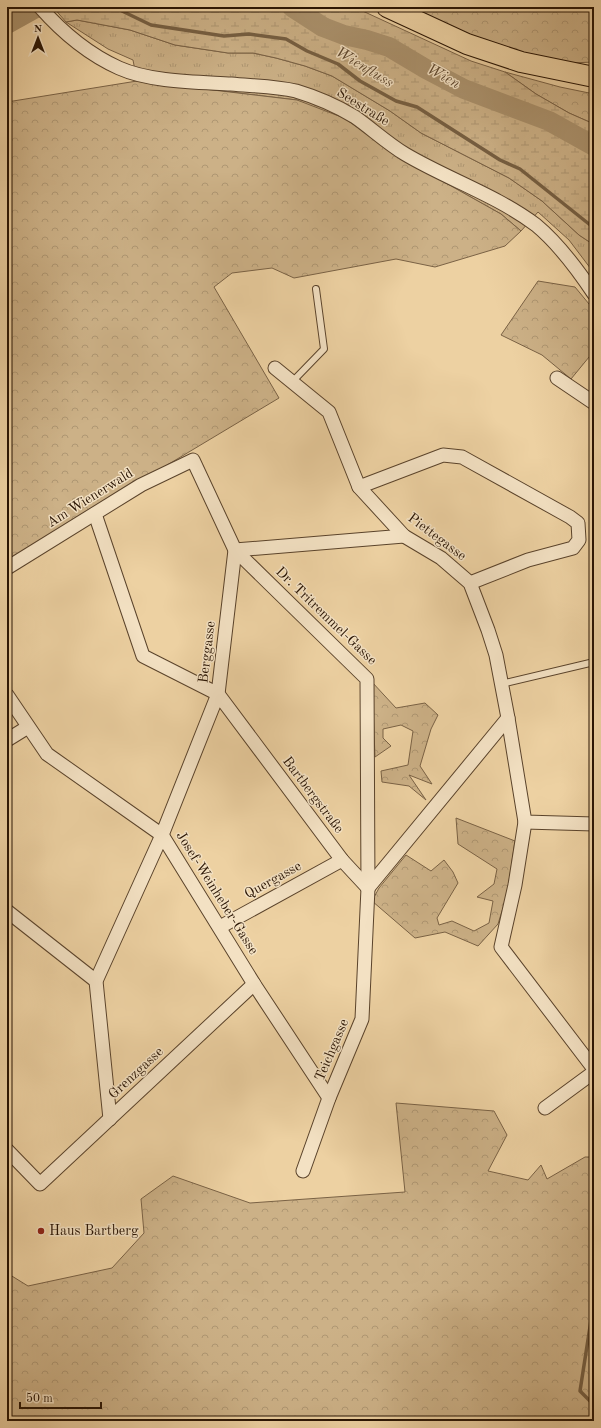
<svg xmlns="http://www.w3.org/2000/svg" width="601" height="1428" viewBox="0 0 601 1428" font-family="'Old Standard TT',serif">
<defs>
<pattern id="grass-tufts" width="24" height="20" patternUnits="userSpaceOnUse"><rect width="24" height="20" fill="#ccb187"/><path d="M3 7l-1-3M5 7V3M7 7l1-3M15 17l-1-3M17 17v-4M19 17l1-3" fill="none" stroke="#af9773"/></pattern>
<pattern id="forest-crowns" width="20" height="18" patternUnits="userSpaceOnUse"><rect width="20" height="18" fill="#ccb187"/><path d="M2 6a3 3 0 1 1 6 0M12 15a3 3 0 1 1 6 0" fill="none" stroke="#af9773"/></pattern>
<pattern id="wetland-marsh" width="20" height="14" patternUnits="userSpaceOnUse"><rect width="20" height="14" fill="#ccb187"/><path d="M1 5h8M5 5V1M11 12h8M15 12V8" fill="none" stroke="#af9773"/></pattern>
</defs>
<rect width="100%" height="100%" fill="#edd1a2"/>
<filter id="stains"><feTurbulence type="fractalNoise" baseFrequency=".005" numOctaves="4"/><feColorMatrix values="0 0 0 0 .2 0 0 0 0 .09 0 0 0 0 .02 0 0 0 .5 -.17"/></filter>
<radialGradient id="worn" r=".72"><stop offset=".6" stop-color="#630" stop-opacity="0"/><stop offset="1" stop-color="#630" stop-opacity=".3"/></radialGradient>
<polygon fill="url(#grass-tufts)" stroke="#7a6245" points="77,20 130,30 175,45 228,53 253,53 276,58 305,66 332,76 390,111 421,133 509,178 542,201 579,235 594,245 594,273 569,240 538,212 521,231 501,214 297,100 137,81 133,60 108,49 66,22"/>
<g fill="url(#forest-crowns)" stroke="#7a6245">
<polygon points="402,7 594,7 594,62 570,63 497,47"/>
<polygon points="505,72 560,87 594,94 594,124 569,113 536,94"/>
<polygon points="137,81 297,100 344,118 403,159 501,214 521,231 505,246 435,267 396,259 294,278 272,268 232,273 214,287 279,398 7,561 7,102"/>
<polygon points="538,281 575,287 594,310 594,351 571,379 542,355 501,335"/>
<polygon points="372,682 396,708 425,703 438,715 431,729 420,766 432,784 409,775 426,800 409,786 382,782 381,771 408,765 413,731 401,725 383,729 383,738 391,746 375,757"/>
<polygon points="456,818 515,841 507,895 498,924 478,946 445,932 415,938 372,901 379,888 406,855 431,871 444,860 453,872 458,883 437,918 439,925 452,921 474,931 489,923 493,901 477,897 494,884 497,869 458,844"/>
<polygon points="396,1103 494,1111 507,1135 488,1171 528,1180 541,1165 547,1179 585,1157 594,1157 594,1421 7,1421 7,1273 28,1286 112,1268 144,1233 141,1199 173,1176 250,1203 405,1192"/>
</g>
<polygon fill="url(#wetland-marsh)" stroke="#7a6245" points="53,7 354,7 471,61 505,72 536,94 569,113 594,124 594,245 579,235 542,201 509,178 421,133 390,111 332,76 305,66 276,58 253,53 228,53 175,45 130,30 77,20 66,22"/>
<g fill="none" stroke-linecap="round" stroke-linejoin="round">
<g stroke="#765f42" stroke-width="3.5">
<polyline points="117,7 122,11 151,25 224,36 249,34 286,39 307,51 338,64 360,81 396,101 417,107 500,160 520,169 594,228"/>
<polyline points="594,1301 580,1391 594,1405"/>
</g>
<g stroke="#aa916c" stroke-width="20">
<polyline points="292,7 323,27 344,35 367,40 389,47 426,69 464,89 549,121 594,146"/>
<polyline points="7,24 34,9 41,7"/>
</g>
<defs>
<g id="service">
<polyline points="292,382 324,349 316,289"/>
<polyline points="501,684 594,662"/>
</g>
<g id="minor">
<path d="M40,7C62,32 88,54 119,68C150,82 197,82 231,84C252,86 275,86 296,91C316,97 337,106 355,117C372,129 387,143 405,154C447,179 496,195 536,225C559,244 578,270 594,294"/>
<polyline points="275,368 329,412 359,487 404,536 441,558 470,583 488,630 496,655 508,718"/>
<polyline points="557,378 594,403"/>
<polyline points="359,487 443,455 462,457 570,517 578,523 579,540 573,548 528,560 470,583"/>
<polyline points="95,514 143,656 218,694 235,550 404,536"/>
<polyline points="7,568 141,485 193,460 235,550 367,679 368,888 362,1019 329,1098 303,1171"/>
<polyline points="7,695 47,754 162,835 218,694 342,860 368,888 508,718 525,822 594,824"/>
<polyline points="7,740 28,727"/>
<polyline points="525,822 515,885 501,947 594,1069"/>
<polyline points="7,911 96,981"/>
<polyline points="220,927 342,860"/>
<polyline points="545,1108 594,1072"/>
<polyline points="110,1119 96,981 162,835 254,984 329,1098"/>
<polyline points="7,1150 40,1184 254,984"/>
</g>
<polyline id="primary" points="387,7 467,44 521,62 594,77"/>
</defs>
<use href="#service" stroke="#5a432b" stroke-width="8"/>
<use href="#minor" stroke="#5a432b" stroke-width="15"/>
<use href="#primary" stroke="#291403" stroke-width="22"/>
<use href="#service" stroke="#f3e1c3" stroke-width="6"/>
<use href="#minor" stroke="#f3e1c3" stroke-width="13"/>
<use href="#primary" stroke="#edd1a2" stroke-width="20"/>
</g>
<circle fill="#8f2418" stroke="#f3e1c3" stroke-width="1.5" cx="41" cy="1231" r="4"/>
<g text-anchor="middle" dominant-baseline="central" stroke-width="3" stroke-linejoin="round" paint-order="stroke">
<g font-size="14" fill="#291403" stroke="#f3e1c3">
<text transform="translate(363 107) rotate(32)">Seestraße</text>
<text transform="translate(90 498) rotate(-32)">Am Wienerwald</text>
<text transform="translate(437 537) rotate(37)">Piettegasse</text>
<text transform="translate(326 616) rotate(44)">Dr. Tritremmel-Gasse</text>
<text transform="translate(207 652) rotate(-83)">Berggasse</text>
<text transform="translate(313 795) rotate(53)">Bartbergstraße</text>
<text transform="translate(273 880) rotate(-29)">Quergasse</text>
<text transform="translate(217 893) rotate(58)">Josef-Weinheber-Gasse</text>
<text transform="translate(332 1050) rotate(-67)">Teichgasse</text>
<text transform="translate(136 1073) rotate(-43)">Grenzgasse</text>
</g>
<g font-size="14" fill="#291403" stroke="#f3e1c3" text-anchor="start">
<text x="49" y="1231">Haus Bartberg</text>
</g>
<g font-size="15" font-style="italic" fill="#5d462d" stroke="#f3e1c3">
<text transform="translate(364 68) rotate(31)">Wienfluss</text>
<text transform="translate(443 77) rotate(29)">Wien</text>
</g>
</g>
<rect width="601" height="1428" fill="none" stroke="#edd1a2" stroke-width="24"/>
<rect x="8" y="8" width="585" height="1412" fill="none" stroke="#291403" stroke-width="2"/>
<rect x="12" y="12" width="577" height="1404" fill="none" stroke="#291403"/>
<g transform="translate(38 38)" stroke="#f3e1c3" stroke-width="3" paint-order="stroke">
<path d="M0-3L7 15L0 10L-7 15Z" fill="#291403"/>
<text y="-6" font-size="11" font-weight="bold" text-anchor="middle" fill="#291403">N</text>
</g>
<path d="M20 1402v6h81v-6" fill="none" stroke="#291403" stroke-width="2"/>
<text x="26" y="1402" font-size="12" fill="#291403" stroke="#f3e1c3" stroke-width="3" paint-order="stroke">50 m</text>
<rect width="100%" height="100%" filter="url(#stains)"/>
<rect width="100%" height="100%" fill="url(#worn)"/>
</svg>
